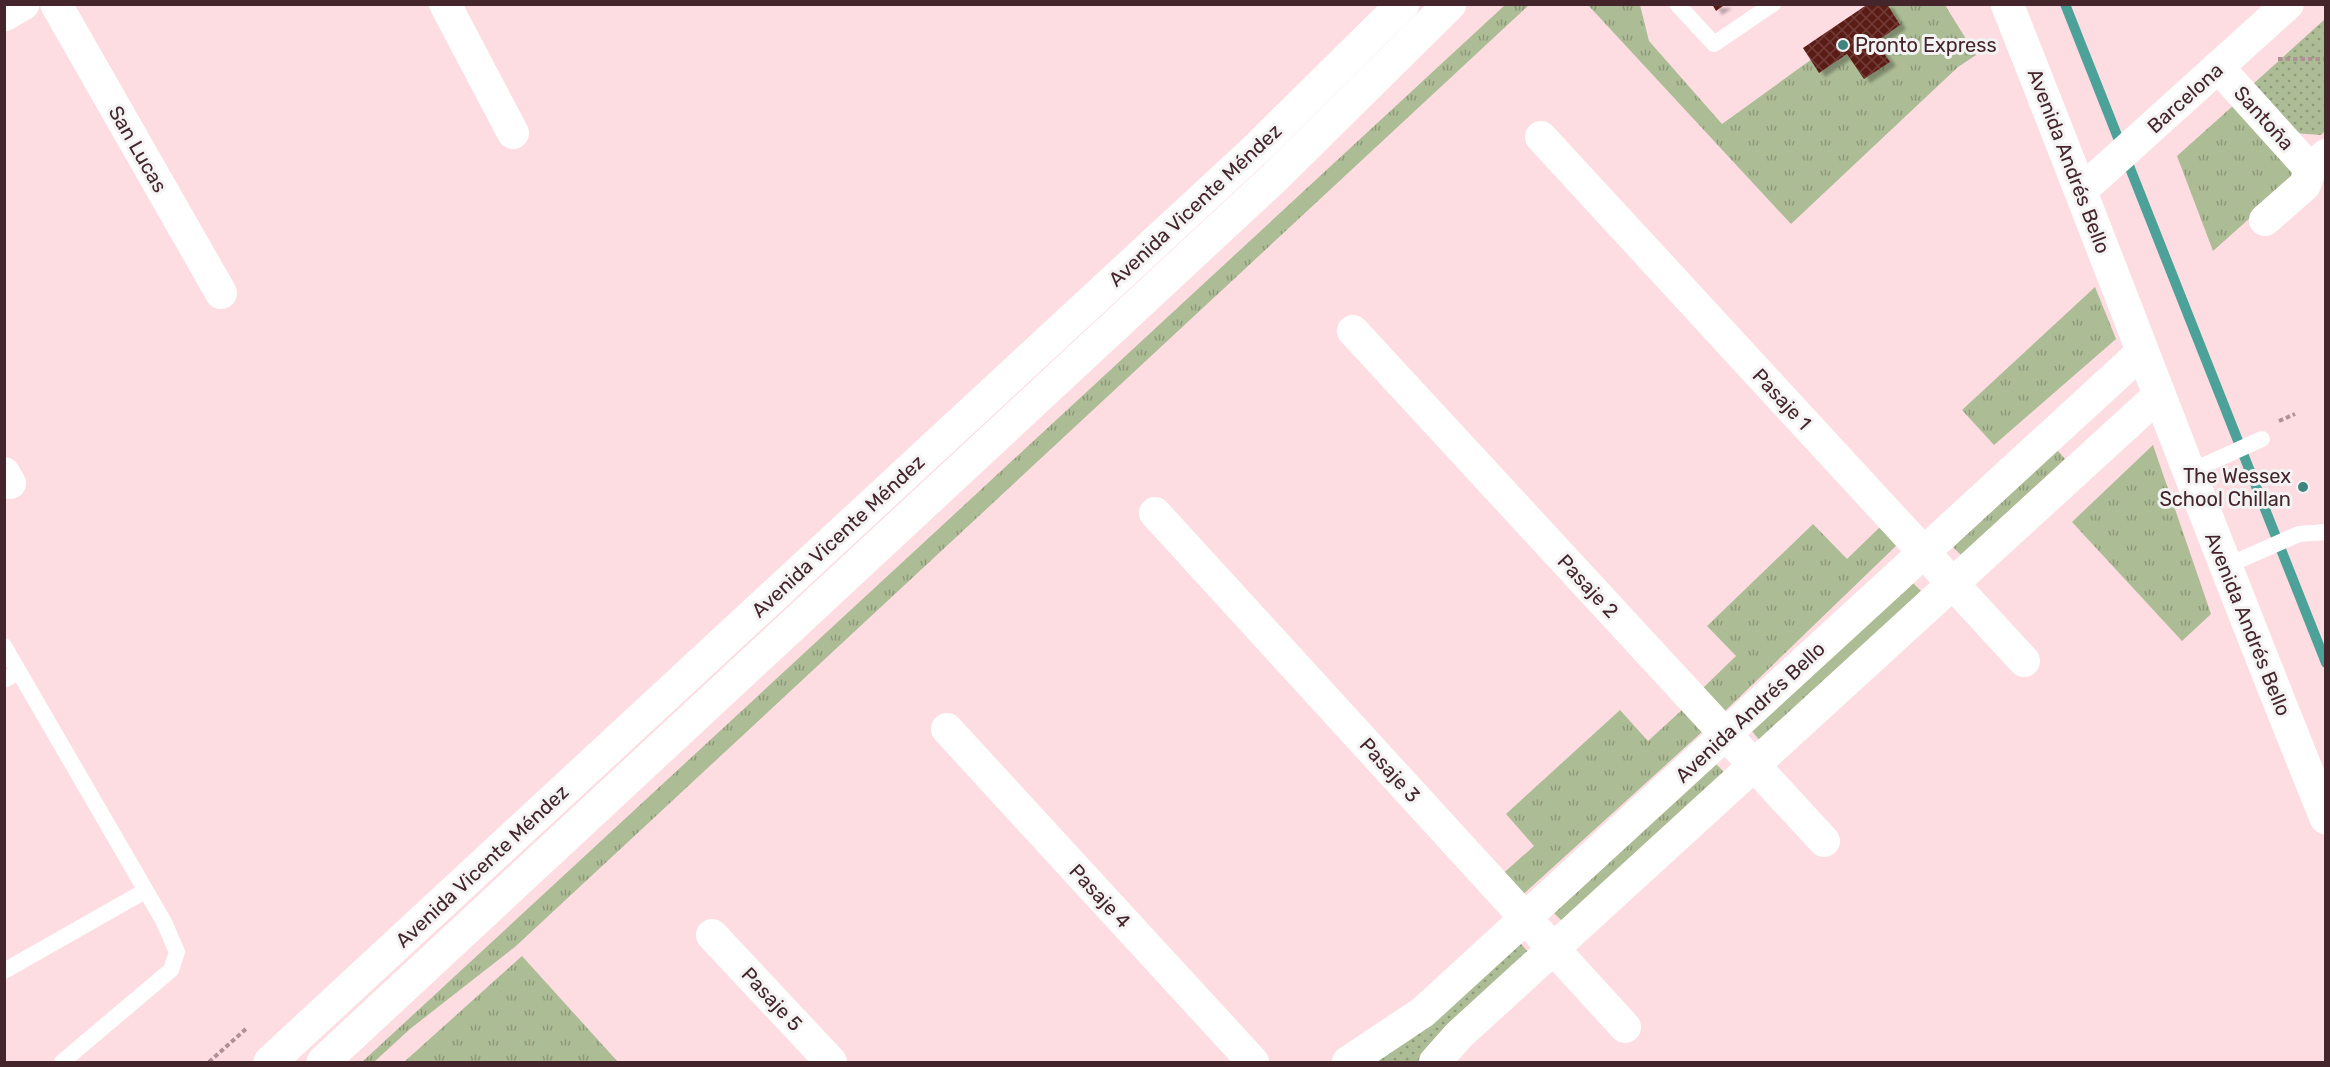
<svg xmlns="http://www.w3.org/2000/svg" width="2330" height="1067" viewBox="0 0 2330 1067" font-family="Rubik,sans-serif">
<defs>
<pattern id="grass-tufts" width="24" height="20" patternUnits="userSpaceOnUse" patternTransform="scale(1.5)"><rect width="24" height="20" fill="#acbc95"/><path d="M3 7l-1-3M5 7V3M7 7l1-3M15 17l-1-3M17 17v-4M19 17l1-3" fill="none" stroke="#8e997a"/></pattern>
<pattern id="park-dots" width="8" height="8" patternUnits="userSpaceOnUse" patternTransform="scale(1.5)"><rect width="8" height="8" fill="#acbc95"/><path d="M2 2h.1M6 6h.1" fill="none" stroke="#8e997a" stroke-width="1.8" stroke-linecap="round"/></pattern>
<pattern id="building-cross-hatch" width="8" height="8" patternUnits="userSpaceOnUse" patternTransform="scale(1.5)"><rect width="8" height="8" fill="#5c1b19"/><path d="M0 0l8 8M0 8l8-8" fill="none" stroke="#713c3a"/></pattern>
<filter id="shadow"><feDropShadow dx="6" dy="4" stdDeviation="1.5" flood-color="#0004"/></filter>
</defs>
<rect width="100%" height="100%" fill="#fddce2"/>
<g fill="url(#grass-tufts)">
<polygon points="1505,5 1529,5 516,946 410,1029 374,1062 362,1062"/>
<polygon points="1588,5 1640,5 1649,41 1722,124 1887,5 1945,5 1976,55 1958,67 1791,224"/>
<polygon points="2235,104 2298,175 2213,251 2177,156"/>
<polygon points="2095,287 2116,339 1994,445 1962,410"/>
<polygon points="2153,445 2211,614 2182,641 2072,522"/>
<polygon points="2057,450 2065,459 1961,555 1953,547"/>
<polygon points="1813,524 1847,559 1881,526 1898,544 1725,711 1703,688 1736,656 1707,626"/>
<polygon points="1912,582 1921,591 1760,741 1752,731"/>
<polygon points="1620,710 1648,741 1682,710 1702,732 1518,899 1498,878 1534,846 1506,814"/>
<polygon points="1715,763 1724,772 1563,922 1554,913"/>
<polygon points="522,956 618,1062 404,1062"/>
</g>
<g fill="url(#park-dots)">
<polygon points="2325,19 2325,131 2321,135 2294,133 2252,85"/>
<polygon points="1521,944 1528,952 1444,1031 1419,1062 1374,1062 1434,1020"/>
</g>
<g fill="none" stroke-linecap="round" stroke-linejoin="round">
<polyline stroke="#4ca299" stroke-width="10" points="2065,4 2326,663"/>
</g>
<g fill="url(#building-cross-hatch)" filter="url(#shadow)">
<polygon points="1712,4 1726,4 1716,11"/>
<polygon points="1868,4 1887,4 1900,25 1876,42 1890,62 1864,79 1847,54 1819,73 1803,48"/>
</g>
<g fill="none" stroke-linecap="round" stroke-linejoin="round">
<g stroke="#b09097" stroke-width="4" stroke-dasharray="4.5 3" stroke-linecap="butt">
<polyline points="2278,59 2326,59"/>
<polyline points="2279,421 2295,414"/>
<polyline points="209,1062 248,1027"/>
</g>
<g stroke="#fff" stroke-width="16">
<polyline points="1677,4 1714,44 1773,4"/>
<polyline points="2189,472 2262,439"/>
<polyline points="2224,567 2299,534 2326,532"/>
<polyline points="4,646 164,922 177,952 171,970 62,1062"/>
<polyline points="4,680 19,672"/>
<polyline points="4,971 145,891"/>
</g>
<g stroke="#fff" stroke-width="32">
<polyline points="56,4 221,293"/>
<polyline points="445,4 513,133"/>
<polyline points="2218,67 2310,169 2326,155"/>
<polyline points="1541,137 2024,661"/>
<polyline points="2081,191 2288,4"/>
<polyline points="2265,220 2305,185 2310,169"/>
<polyline points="1353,331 1824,841"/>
<polyline points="4,473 10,483"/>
<polyline points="1155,513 1625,1027"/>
<polyline points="947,729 1253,1062"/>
<polyline points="712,935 831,1062"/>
<polyline points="1348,1062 1423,1012 2143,351"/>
<polyline points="1435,1062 1459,1035 2159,395"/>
</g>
<g stroke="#fff" stroke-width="33">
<path d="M2007,4C2115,275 2216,548 2326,818"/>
<polyline points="4,15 23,4"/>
<polyline points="270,1062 1255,150 1403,4"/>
<polyline points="323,1062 1275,177 1450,4"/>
</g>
</g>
<g fill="#3f857e" stroke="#f3f3f3" stroke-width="2">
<circle cx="1843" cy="45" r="6"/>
<circle cx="2303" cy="487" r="6"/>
</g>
<g text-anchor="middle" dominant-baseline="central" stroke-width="6" stroke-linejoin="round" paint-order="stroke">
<g font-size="20" fill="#44252c" stroke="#f3f3f3" text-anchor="start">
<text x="1855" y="45">Pronto Express</text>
<text x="2291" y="476" text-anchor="end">The Wessex<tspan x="2291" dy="23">School Chillan</tspan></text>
</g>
<g font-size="20" fill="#44252c" stroke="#f3f3f3">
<text transform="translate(2185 98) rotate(-42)">Barcelona</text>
<text transform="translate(2264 118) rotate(48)">Santoña</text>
<text transform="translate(138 149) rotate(60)">San Lucas</text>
<text transform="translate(2069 161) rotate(69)">Avenida Andrés Bello</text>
<text transform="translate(1195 205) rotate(-43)">Avenida Vicente Méndez</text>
<text transform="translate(1782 399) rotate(47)">Pasaje 1</text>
<text transform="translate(838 536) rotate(-43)">Avenida Vicente Méndez</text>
<text transform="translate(1588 586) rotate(47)">Pasaje 2</text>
<text transform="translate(2248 624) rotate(68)">Avenida Andrés Bello</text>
<text transform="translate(1750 712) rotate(-43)">Avenida Andrés Bello</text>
<text transform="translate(1390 770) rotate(48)">Pasaje 3</text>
<text transform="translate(482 866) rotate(-43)">Avenida Vicente Méndez</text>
<text transform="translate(1100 896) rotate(47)">Pasaje 4</text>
<text transform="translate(772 999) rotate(47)">Pasaje 5</text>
</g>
</g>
<rect width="2330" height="1067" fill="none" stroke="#44252c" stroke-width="12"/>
</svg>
